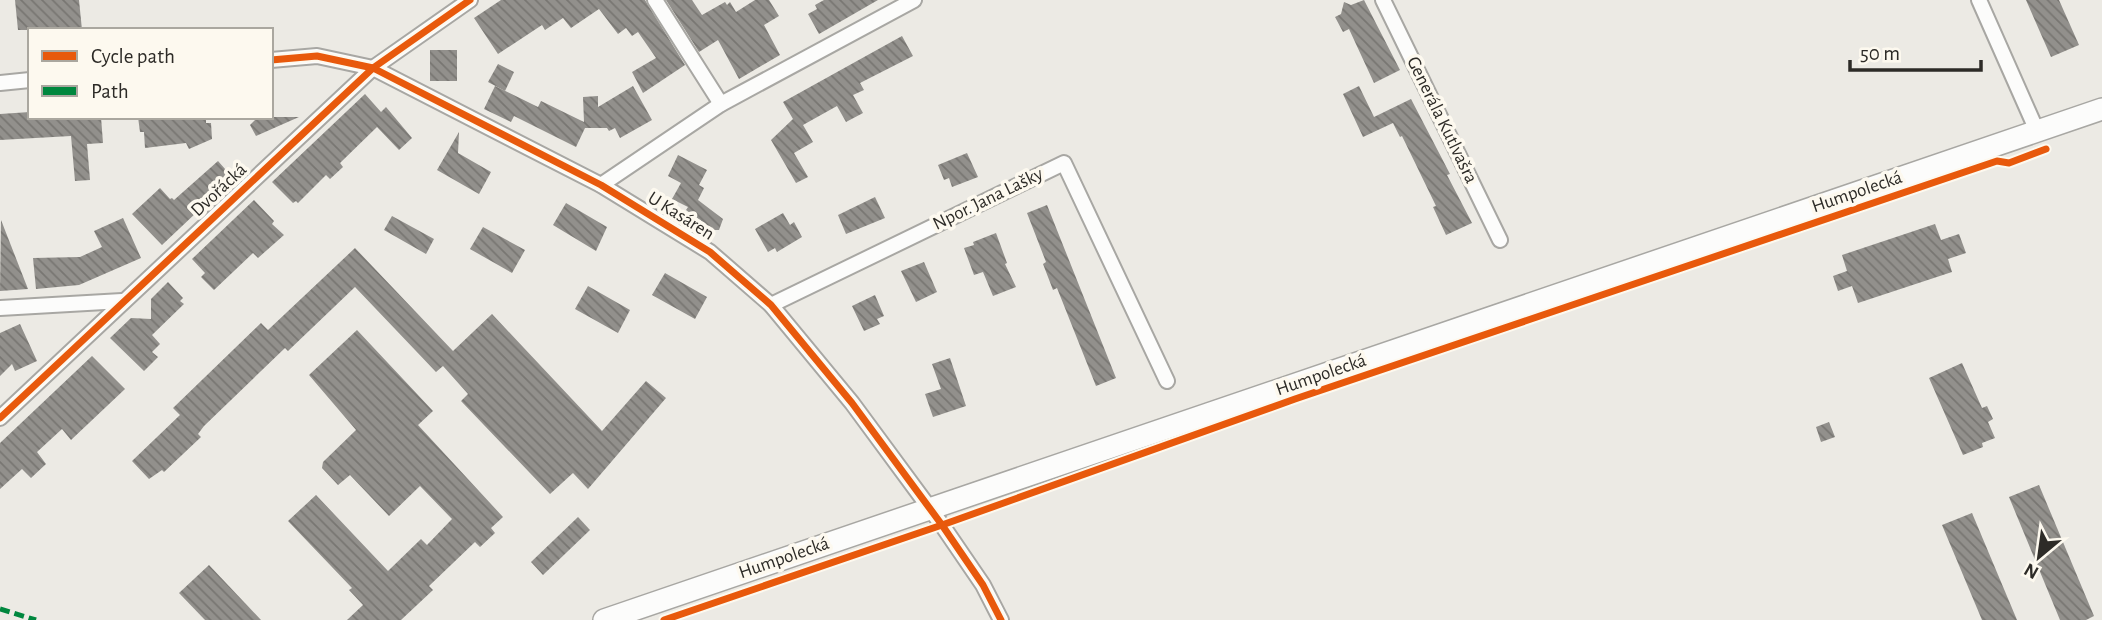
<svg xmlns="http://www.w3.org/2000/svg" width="2102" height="620" viewBox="0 0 2102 620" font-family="'Alegreya Sans',sans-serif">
<defs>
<pattern id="building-back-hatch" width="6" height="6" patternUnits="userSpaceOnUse" patternTransform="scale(1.75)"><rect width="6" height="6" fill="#92908c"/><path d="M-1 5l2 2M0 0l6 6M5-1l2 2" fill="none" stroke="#787672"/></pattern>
</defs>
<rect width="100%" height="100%" fill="#eceae4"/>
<g fill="url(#building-back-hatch)">
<polygon points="15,0 79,0 82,30 18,30"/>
<polygon points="501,0 645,0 685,65 643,93 632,72 656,58 638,32 632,36 626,28 618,34 599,9 571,28 563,18 545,30 542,25 498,54 474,18"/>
<polygon points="666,0 692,0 702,15 725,2 727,5 730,2 736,12 755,0 769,0 779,16 764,25 780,55 739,79 718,40 699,52"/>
<polygon points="824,0 878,0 819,34 808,14 817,9 815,5"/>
<polygon points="1364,0 1400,70 1374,83 1349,29 1343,32 1335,17 1341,14 1344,2 1351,5"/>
<polygon points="2026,0 2059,0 2079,45 2051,57"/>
<polygon points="902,36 913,56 860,83 864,90 853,95 863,113 846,122 837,106 803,125 813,142 794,153 808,177 796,183 771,140 793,119 783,102"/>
<rect x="430" y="50" width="27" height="31"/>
<polygon points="498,64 514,72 505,91 488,82"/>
<polygon points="495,86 538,107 541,101 584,122 583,97 598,96 598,107 633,86 652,120 620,138 615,128 609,131 607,128 585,128 576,147 514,116 511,122 484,109"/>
<polygon points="1359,86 1374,117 1411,99 1450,174 1447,175 1472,223 1446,235 1433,207 1436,206 1402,136 1400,137 1393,123 1363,137 1343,94"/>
<polygon points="365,94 381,112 386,107 412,138 399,150 377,127 340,163 343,167 330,179 326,175 298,203 296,201 293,203 272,182"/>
<polygon points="30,112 30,117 101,117 103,143 87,144 90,180 75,181 71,136 0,140 0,114"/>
<polygon points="138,117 206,117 206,123 211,123 212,139 189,149 186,143 145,148 144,132 140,132"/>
<polygon points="258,117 299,117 256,136 250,125"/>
<polygon points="459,132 458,153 491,172 479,194 437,170"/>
<polygon points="967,153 978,177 952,187 949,178 944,180 938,165"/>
<polygon points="678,155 707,170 699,185 704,188 698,200 723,219 719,230 714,230 686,210 688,207 672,199 681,183 668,176"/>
<polygon points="218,161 233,178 162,245 132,214 160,188 170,199 172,198 174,200"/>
<polygon points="875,197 885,218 846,234 838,215"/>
<polygon points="254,200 274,221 272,224 284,235 258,258 253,253 214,290 201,277 205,273 192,259"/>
<polygon points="566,203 607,227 596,251 553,225"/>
<polygon points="1047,205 1116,378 1096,386 1057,288 1053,290 1043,264 1046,262 1027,213"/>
<polygon points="783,213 790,225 794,222 802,237 777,252 775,248 768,252 755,229"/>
<polygon points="392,216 434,239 426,254 384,230"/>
<polygon points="123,218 141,258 79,285 36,289 33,258 80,257 102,247 94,231"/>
<polygon points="1,220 28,289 0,291"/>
<polygon points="1935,224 1941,240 1959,234 1966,253 1948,259 1952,272 1858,303 1852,286 1838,291 1833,276 1847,271 1842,255"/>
<polygon points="483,227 525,250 512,273 470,249"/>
<polygon points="996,233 1007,263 1005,264 1016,287 993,296 983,272 974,275 964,248 974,245 973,242"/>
<polygon points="355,248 453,351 492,314 602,431 646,381 666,398 588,489 573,473 550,494 461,401 468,394 443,366 436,372 355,287 288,351 285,348 204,426 198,434 201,437 164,472 162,470 149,479 132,461 180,415 173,408 261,323 268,330"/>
<polygon points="924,262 937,292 916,302 901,271"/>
<polygon points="665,273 707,297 695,319 652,295"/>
<polygon points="168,282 183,298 180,301 184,304 152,335 160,344 152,352 158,357 144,371 110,338 131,318 151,319 151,299"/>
<polygon points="588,286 630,310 618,333 575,309"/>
<polygon points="875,295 884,316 877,319 880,324 864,331 852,306"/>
<polygon points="20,324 37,361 15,371 12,364 0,376 0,333"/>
<polygon points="357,330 433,411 418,425 503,517 491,528 495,533 480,547 475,542 429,586 433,590 401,620 347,620 363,605 349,590 352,588 288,521 316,495 388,571 421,539 427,545 452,519 420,486 389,516 350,475 338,485 322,468 323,462 356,430 309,375"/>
<polygon points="92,356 125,389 71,440 62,429 37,452 46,464 31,478 22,469 0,489 0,443"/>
<polygon points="950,358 966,406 933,417 925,394 941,389 932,364"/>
<polygon points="1962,363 1982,408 1987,406 1993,419 1988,422 1995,438 1982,443 1983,447 1963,455 1929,378"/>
<polygon points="1829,422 1835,437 1821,442 1816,427"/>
<polygon points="2039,485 2094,616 2086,620 2060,620 2009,497"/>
<polygon points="1972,513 2017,620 1982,620 1942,525"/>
<polygon points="578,517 590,530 543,575 531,562"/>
<polygon points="209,565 261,620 205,620 179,593"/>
</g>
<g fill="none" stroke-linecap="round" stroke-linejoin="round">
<defs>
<g id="street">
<polyline points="655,0 721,104"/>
<polyline points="1383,0 1500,240"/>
<polyline points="1979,0 2037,131"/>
<polyline points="271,60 317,56 373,68 601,185 710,252 771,305 852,403 942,525 983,585 1001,620"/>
<polyline points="0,83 30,80"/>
<polyline points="601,185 721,104 914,0"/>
<polyline points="771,305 1064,163 1167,381"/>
<polyline points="0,308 122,301"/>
<polyline points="0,418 373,68 470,0"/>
</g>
<polyline id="primary" points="604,620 2102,109"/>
</defs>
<use href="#street" stroke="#a8a7a3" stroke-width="18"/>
<use href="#primary" stroke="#a8a7a3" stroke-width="24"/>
<use href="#street" stroke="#fcfcfb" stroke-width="14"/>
<use href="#primary" stroke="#fcfcfb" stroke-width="21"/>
<polyline stroke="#00873e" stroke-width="5" stroke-dasharray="10 5" stroke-linecap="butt" points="0,609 36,620"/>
<defs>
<g id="cycleway">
<polyline points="271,60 317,56 373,68 601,185 710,252 771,305 852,403 942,525 983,585 1001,620"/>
<polyline points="0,418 373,68 470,0"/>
<polyline points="664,620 942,525 1295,399 1997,161 2009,163 2046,149"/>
</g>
</defs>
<use href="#cycleway" stroke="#fdf9ef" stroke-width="11"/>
<use href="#cycleway" stroke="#e8590c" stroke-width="7"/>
</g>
<g text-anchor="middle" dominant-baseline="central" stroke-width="7" stroke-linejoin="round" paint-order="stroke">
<g font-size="19" fill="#2d2b27" stroke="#fdf9ef">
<text transform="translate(1442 120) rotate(64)">Generála Kutlvašra</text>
<text transform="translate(219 190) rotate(-43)">Dvořácká</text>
<text transform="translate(1857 192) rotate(-19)">Humpolecká</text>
<text transform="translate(988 199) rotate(-26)">Npor. Jana Lašky</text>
<text transform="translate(681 216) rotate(32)">U Kasáren</text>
<text transform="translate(1321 375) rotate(-19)">Humpolecká</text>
<text transform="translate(784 558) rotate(-19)">Humpolecká</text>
</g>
</g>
<rect x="28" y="28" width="245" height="91" fill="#fdf9ef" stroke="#aaa79f" stroke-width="2"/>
<rect x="42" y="51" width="35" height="10" fill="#e8590c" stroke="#aaa79f" stroke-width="2"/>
<text x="91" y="63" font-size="21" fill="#2d2b27">Cycle path</text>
<rect x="42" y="86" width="35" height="10" fill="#00873e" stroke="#aaa79f" stroke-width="2"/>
<text x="91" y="98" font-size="21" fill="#2d2b27">Path</text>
<g transform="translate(2039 557) rotate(209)" stroke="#fdf9ef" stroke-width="5" paint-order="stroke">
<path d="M0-5L12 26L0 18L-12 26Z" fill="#2d2b27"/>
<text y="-10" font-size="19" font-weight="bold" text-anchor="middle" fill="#2d2b27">N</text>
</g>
<path d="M1850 60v10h131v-10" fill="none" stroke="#2d2b27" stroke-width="3.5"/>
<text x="1860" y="60" font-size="21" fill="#2d2b27" stroke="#fdf9ef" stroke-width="5" paint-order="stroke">50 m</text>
</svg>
